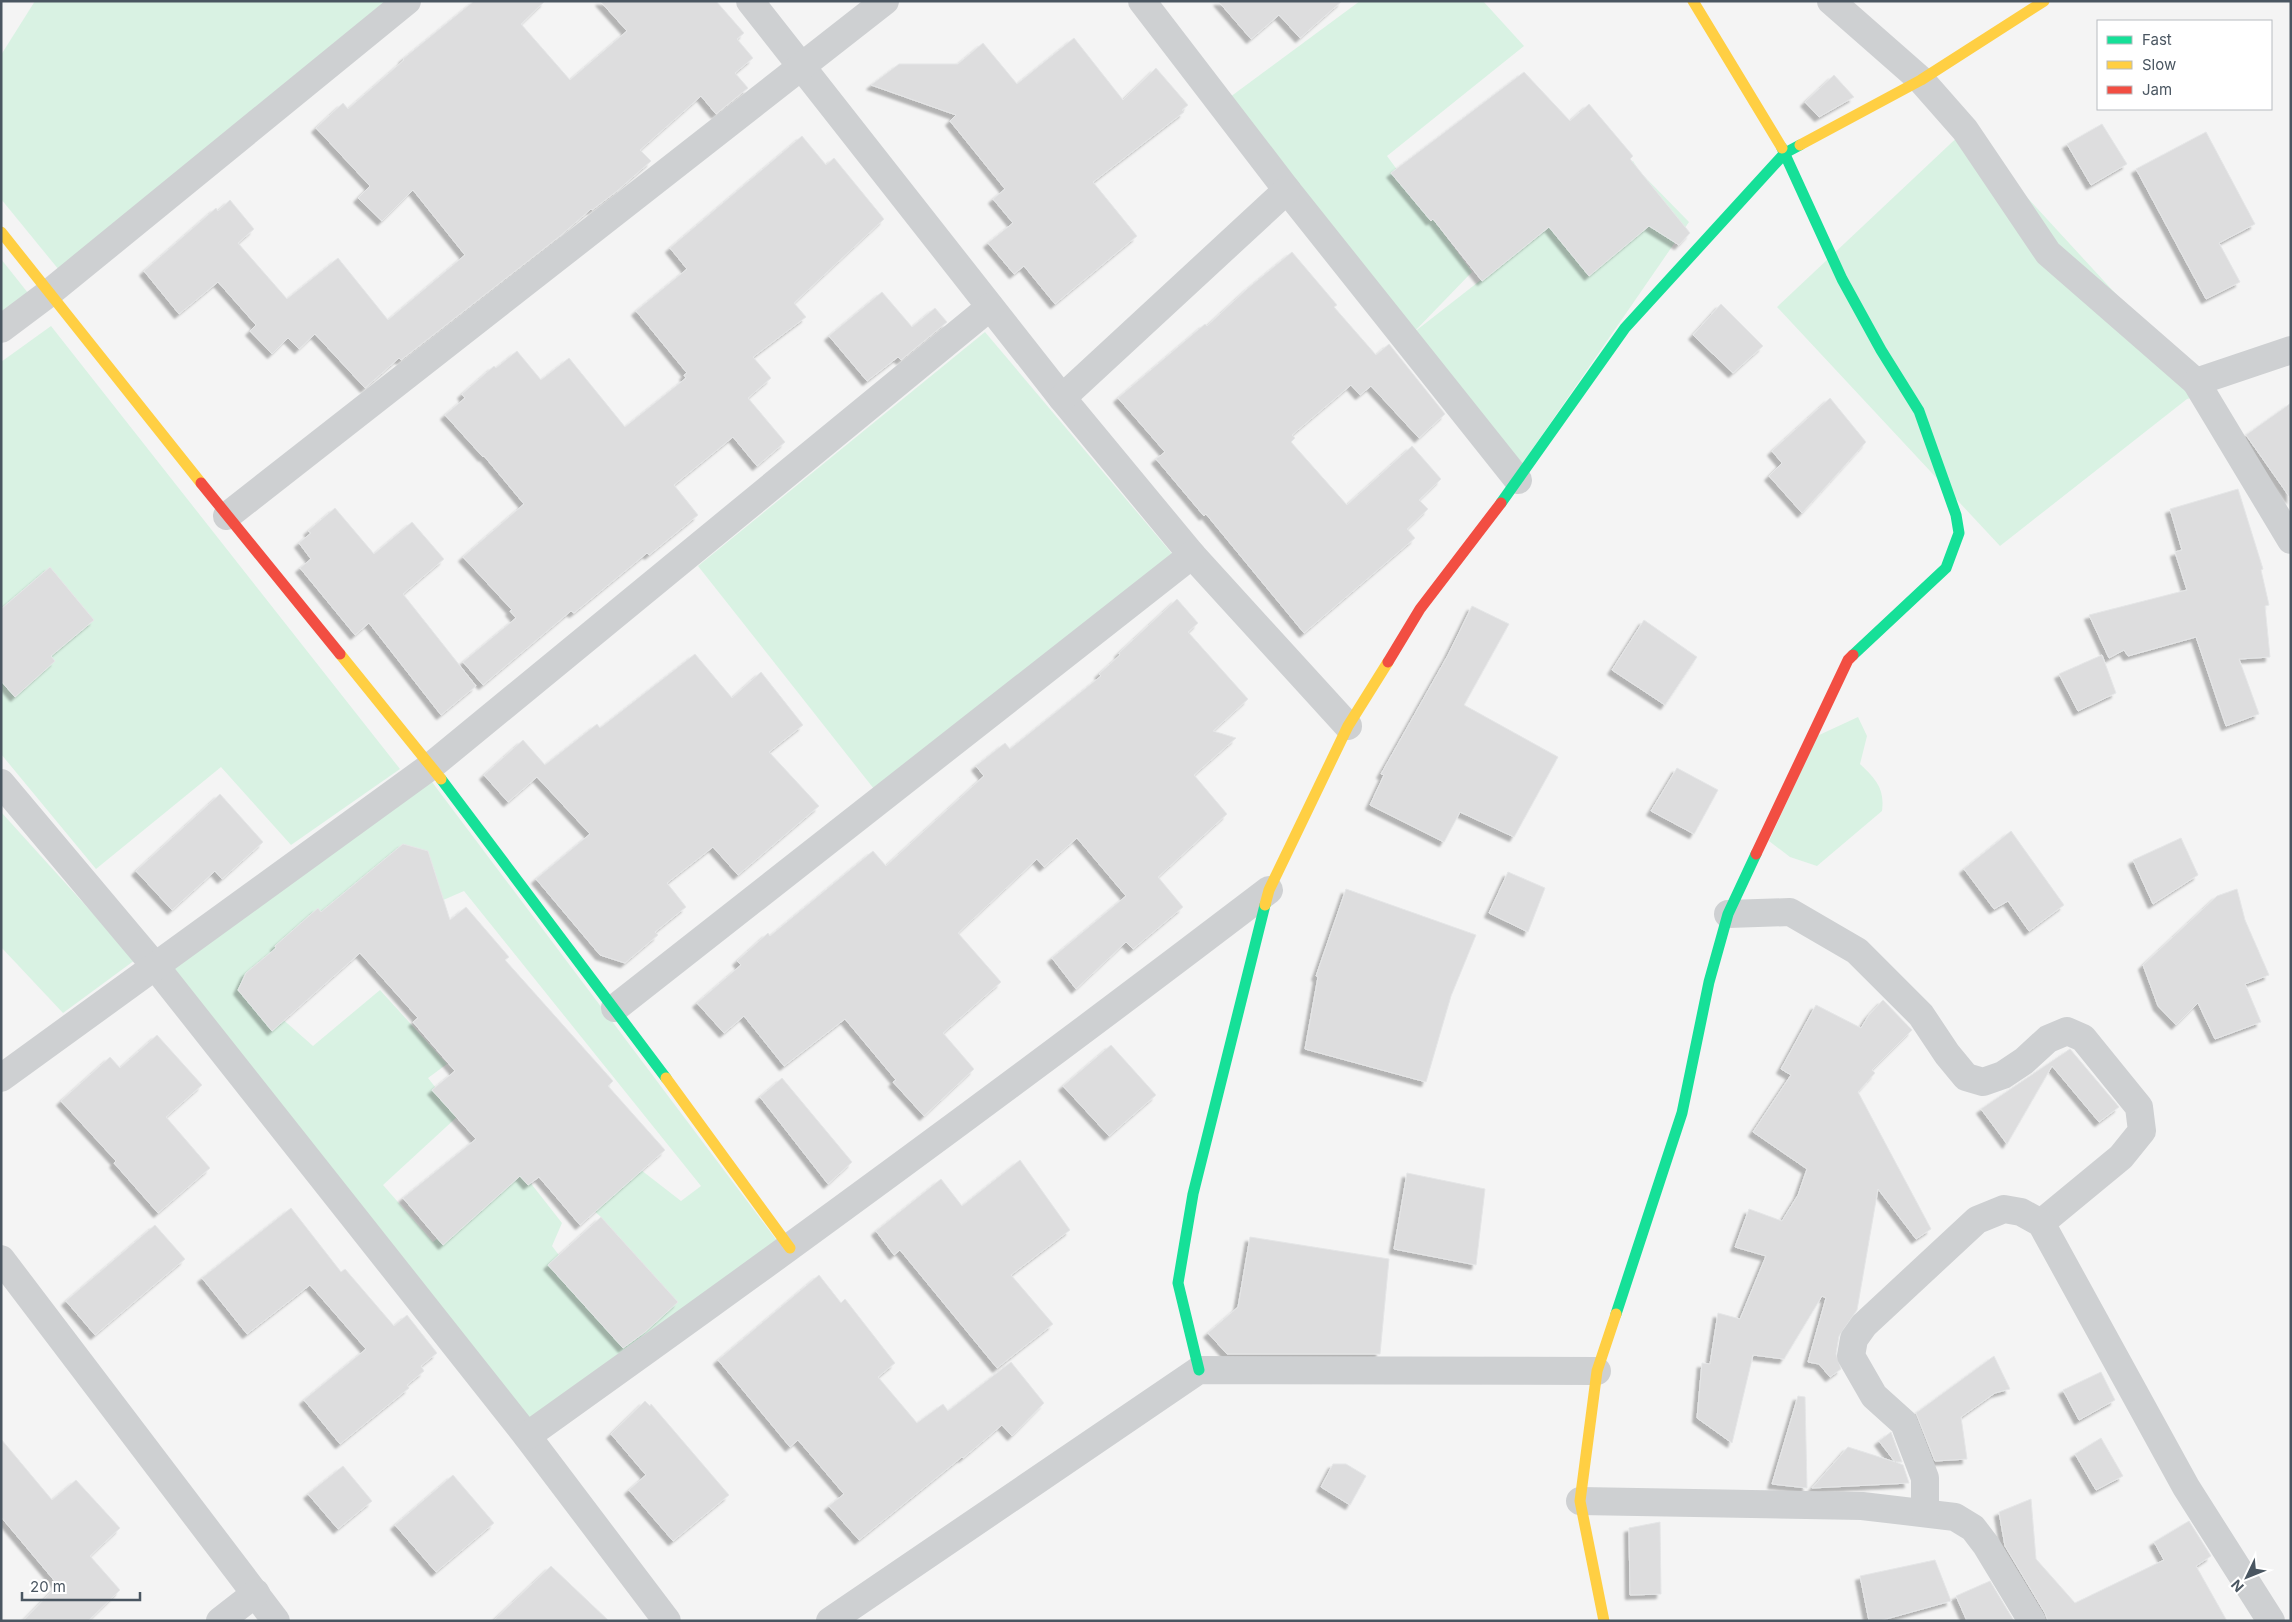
<svg xmlns="http://www.w3.org/2000/svg" width="2292" height="1622" viewBox="0 0 2292 1622" font-family="Inter,sans-serif">
<defs>
<filter id="shadow"><feDropShadow dx="-4.5" dy="4.5" stdDeviation="1" flood-color="#0004"/></filter>
</defs>
<rect width="100%" height="100%" fill="#f4f4f4"/>
<g fill="#d9f2e3" fill-rule="evenodd">
<polygon points="35,1 388,1 59,270 1,199 1,55"/>
<polygon points="1360,1 1483,1 1524,46 1387,156 1472,272 1413,333 1633,161 1640,172 1689,222 1518,470 1226,100"/>
<polygon points="1965,130 2196,381 2199,396 2187,399 2000,546 1777,307"/>
<polygon points="1,259 28,293 1,313"/>
<polygon points="51,326 400,769 291,845 221,767 96,869 1,754 1,362"/>
<polygon points="985,332 1174,556 874,789 698,566"/>
<path d="M1858,717L1867,736L1860,764C1876,779 1885,789 1882,811L1817,866L1790,857L1769,841L1817,736Z"/>
<path d="M429,778L781,1246L530,1425L168,967ZM464,891L701,1186L681,1201L632,1163L584,1202L601,1217L626,1253L584,1288L552,1246L562,1223L522,1172L433,1242L383,1185L458,1116L428,1078L447,1064L380,990L313,1046L245,986Z"/>
<polygon points="1,812 135,960 63,1013 1,947"/>
</g>
<g fill="#ddddde" stroke="#e5e6e7" filter="url(#shadow)">
<polygon points="474,1 545,1 521,24 570,80 627,31 600,1 716,1 744,33 737,39 753,58 735,73 748,88 716,114 701,96 640,150 651,161 617,191 592,210 591,209 560,236 401,360 399,358 365,388 315,334 299,349 288,338 272,354 250,331 256,325 218,282 179,314 144,271 216,208 218,211 230,200 254,229 238,243 287,299 338,258 388,320 465,255 413,190 382,221 358,198 370,186 316,128 343,103 348,109 404,60 403,59"/>
<polygon points="1218,1 1342,1 1300,38 1279,15 1251,39"/>
<polygon points="1074,38 1123,100 1156,68 1188,105 1182,110 1184,112 1093,182 1137,236 1055,304 1024,266 1014,274 988,243 1013,223 993,199 1005,189 950,121 956,115 871,85 899,64 958,64 983,43 1017,84"/>
<polygon points="1524,72 1570,121 1589,104 1633,156 1630,159 1690,233 1679,245 1649,226 1589,276 1549,227 1482,281 1433,219 1431,221 1391,173"/>
<polygon points="1834,75 1854,97 1819,117 1805,102"/>
<polygon points="2102,124 2127,164 2091,185 2067,144"/>
<polygon points="2206,132 2255,224 2219,243 2240,282 2206,299 2136,169"/>
<polygon points="802,136 826,165 834,158 884,219 794,303 806,317 753,357 771,378 748,398 785,442 757,466 733,437 674,485 698,515 649,555 647,553 574,613 571,611 483,685 463,662 516,618 510,611 512,610 463,557 524,504 484,456 483,457 445,415 465,398 462,394 494,366 496,368 517,351 541,380 569,358 625,427 686,378 684,375 687,373 636,311 687,269 670,248"/>
<polygon points="1292,252 1337,305 1334,307 1376,355 1389,344 1445,414 1419,438 1371,386 1360,395 1351,385 1292,435 1295,438 1291,442 1347,505 1412,446 1441,479 1419,500 1428,509 1407,529 1415,538 1304,633 1206,514 1204,516 1156,459 1165,452 1118,398 1205,324 1207,326 1247,289"/>
<polygon points="882,292 912,327 935,308 947,322 901,360 898,357 867,381 829,336"/>
<polygon points="1721,304 1763,346 1733,373 1693,335"/>
<polygon points="1830,398 1866,442 1802,513 1769,476 1782,463 1772,451"/>
<polygon points="2291,403 2291,499 2246,435"/>
<polygon points="2238,489 2263,569 2261,570 2269,605 2265,606 2270,657 2239,659 2259,714 2226,726 2196,637 2128,656 2124,650 2109,658 2089,615 2187,590 2175,552 2182,550 2170,509"/>
<polygon points="335,508 374,554 412,522 444,559 403,594 476,686 441,715 369,623 355,635 300,568 311,559 299,543 311,533 308,531"/>
<polygon points="50,567 94,620 51,656 55,661 15,697 1,681 1,609"/>
<polygon points="1177,599 1198,623 1188,632 1248,699 1213,731 1236,738 1194,775 1227,814 1158,877 1183,907 1133,949 1126,942 1076,989 1052,958 1126,896 1077,838 1044,867 1037,859 958,933 1001,982 943,1033 974,1069 924,1116 893,1082 896,1080 845,1019 784,1066 744,1016 724,1033 697,1003 741,965 737,961 768,933 770,936 873,851 886,866 984,776 976,766 1005,743 1010,749 1101,676 1099,674 1120,655 1119,653"/>
<polygon points="1472,606 1509,624 1464,705 1558,757 1514,837 1460,812 1444,842 1370,805 1384,775 1381,774 1448,655"/>
<polygon points="1644,620 1697,657 1665,705 1612,670"/>
<polygon points="695,654 732,698 761,672 803,725 769,752 819,806 738,875 713,847 667,883 686,907 655,932 658,935 625,963 600,955 536,879 590,834 537,777 508,802 484,775 523,740 545,765 597,724 600,728"/>
<polygon points="2102,655 2116,693 2078,711 2059,674"/>
<polygon points="1677,768 1718,790 1694,834 1651,811"/>
<polygon points="220,794 263,842 222,879 215,871 172,910 136,871"/>
<polygon points="2011,831 2064,905 2029,931 2008,901 1994,909 1964,869"/>
<polygon points="2181,838 2198,875 2153,904 2133,860"/>
<polygon points="403,844 428,851 450,920 466,907 509,957 505,960 613,1081 608,1086 665,1150 580,1225 539,1177 528,1185 520,1176 443,1245 403,1198 476,1139 432,1090 455,1071 413,1022 418,1018 360,953 272,1031 238,990 246,973 276,948 275,946 318,908 321,912"/>
<polygon points="1508,872 1545,888 1528,932 1489,913"/>
<polygon points="1346,889 1476,935 1451,996 1426,1082 1305,1049 1318,977 1316,976"/>
<polygon points="2237,889 2245,920 2269,975 2245,984 2261,1022 2215,1039 2198,1003 2176,1025 2158,1006 2143,965 2217,896"/>
<polygon points="1883,1000 1912,1030 1872,1070 1875,1073 1858,1092 1931,1229 1916,1239 1878,1189 1857,1310 1839,1336 1836,1354 1841,1369 1830,1377 1819,1364 1808,1362 1826,1298 1822,1296 1784,1359 1753,1355 1732,1443 1697,1418 1702,1363 1710,1364 1718,1313 1740,1319 1766,1256 1735,1247 1749,1209 1782,1221 1798,1195 1807,1169 1753,1132 1791,1075 1781,1069 1816,1005 1861,1028 1869,1015"/>
<polygon points="157,1035 202,1085 166,1117 210,1168 158,1213 114,1163 116,1161 61,1101 110,1057 120,1068"/>
<polygon points="1111,1045 1156,1095 1109,1136 1063,1086"/>
<polygon points="2070,1049 2119,1107 2099,1122 2052,1066 2007,1144 1981,1109"/>
<polygon points="782,1078 852,1162 828,1184 760,1097"/>
<polygon points="1020,1160 1070,1230 1011,1275 1053,1324 997,1368 900,1250 894,1255 876,1231 941,1179 962,1206"/>
<polygon points="1407,1173 1485,1189 1476,1265 1394,1249"/>
<polygon points="291,1208 341,1272 345,1269 394,1326 407,1315 437,1353 421,1366 424,1371 407,1385 409,1388 340,1444 304,1400 366,1349 310,1285 247,1334 202,1278"/>
<polygon points="601,1217 678,1302 645,1332 623,1348 548,1265"/>
<polygon points="155,1225 185,1259 95,1335 66,1301"/>
<polygon points="1250,1237 1389,1259 1380,1354 1227,1354 1208,1333 1238,1307"/>
<polygon points="819,1275 841,1303 845,1299 895,1363 878,1377 917,1423 943,1404 948,1411 1011,1362 1044,1403 1012,1436 1002,1425 963,1458 962,1457 859,1540 829,1506 844,1494 798,1440 790,1447 718,1360"/>
<polygon points="1994,1356 2010,1389 1995,1393 1961,1417 1967,1459 1935,1461 1916,1413"/>
<polygon points="2101,1372 2115,1400 2079,1420 2063,1390"/>
<polygon points="1798,1396 1805,1397 1807,1488 1772,1484"/>
<polygon points="645,1401 650,1406 651,1404 729,1495 673,1541 629,1490 646,1475 611,1434"/>
<polygon points="1891,1432 1902,1462 1896,1462 1903,1465 1909,1483 1812,1488 1848,1447 1895,1462 1879,1441"/>
<polygon points="2101,1438 2123,1476 2096,1490 2075,1454"/>
<polygon points="1,1439 52,1500 76,1480 120,1528 90,1556 120,1590 88,1621 23,1621 58,1585 1,1517"/>
<polygon points="1333,1464 1346,1464 1366,1476 1350,1505 1321,1487"/>
<polygon points="343,1466 372,1501 338,1529 308,1494"/>
<polygon points="453,1475 494,1523 436,1572 395,1525"/>
<polygon points="2031,1499 2036,1559 2075,1603 2164,1560 2154,1542 2189,1521 2211,1556 2196,1566 2227,1621 2048,1621 2045,1613 2005,1546 1999,1512"/>
<polygon points="1660,1522 1661,1594 1630,1595 1629,1528"/>
<polygon points="1935,1560 1951,1601 1879,1621 1869,1621 1860,1576"/>
<polygon points="551,1566 609,1621 493,1621"/>
<polygon points="1990,1581 2014,1621 1967,1621 1956,1596"/>
</g>
<g fill="none" stroke-linecap="round" stroke-linejoin="round">
<g stroke="#ced0d2" stroke-width="28">
<polyline points="750,1 1062,398 1192,555 1348,726"/>
<polyline points="1142,1 1287,190 1518,480"/>
<polyline points="1831,1 1921,80 1965,130 2048,253 2196,382 2291,540"/>
<polyline points="1,329 49,293 407,1"/>
<polyline points="2196,382 2291,350"/>
<polyline points="1062,398 1287,190"/>
<polyline points="227,516 885,1"/>
<polyline points="1,783 155,966 527,1436 667,1621"/>
<polyline points="1728,914 1790,912 1857,951 1921,1015 1947,1054 1966,1077 1983,1082 2003,1075 2024,1061 2048,1039 2067,1031 2083,1038 2139,1107 2142,1131 2121,1157 2041,1223"/>
<polyline points="615,1008 1192,555"/>
<polyline points="1,1078 431,766 990,307"/>
<polyline points="1,1259 276,1621"/>
<path d="M527,1436C777,1258 1025,1076 1269,890"/>
<polyline points="1580,1501 1862,1506 1955,1517 1973,1528 1986,1545 2032,1621"/>
<polyline points="1925,1513 1925,1478 1904,1423 1874,1396 1851,1356 1854,1339 1864,1325 1977,1220 2004,1209 2021,1212 2041,1223 2186,1487 2271,1621"/>
<polyline points="220,1621 256,1593"/>
<polyline points="830,1621 1199,1370 1597,1371"/>
</g>
<g stroke="#16e098" stroke-width="11">
<polyline points="1782,148 1842,279 1881,350 1919,411 1956,515 1959,533 1946,568 1853,655"/>
<polyline points="1501,503 1625,328 1785,153 1800,145"/>
<polyline points="441,779 666,1078"/>
<polyline points="1616,1314 1682,1113 1709,982 1728,914 1756,854"/>
<polyline points="1199,1370 1178,1283 1193,1194 1265,905"/>
</g>
<g stroke="#ffcf43" stroke-width="11">
<polyline points="1693,1 1782,148"/>
<polyline points="1800,145 1921,80 2044,1"/>
<polyline points="1,232 201,483"/>
<polyline points="340,654 441,779"/>
<polyline points="1265,905 1269,890 1348,726 1388,662"/>
<polyline points="666,1078 790,1248"/>
<polyline points="1604,1621 1580,1501 1597,1371 1616,1314"/>
</g>
<g stroke="#f24e42" stroke-width="11">
<polyline points="201,483 340,654"/>
<polyline points="1388,662 1420,609 1501,503"/>
<polyline points="1756,854 1848,660 1853,655"/>
</g>
</g>
<rect width="2292" height="1622" fill="none" stroke="#4a5661" stroke-width="5"/>
<rect x="2097" y="20" width="175" height="90" fill="#ffffff" stroke="#b7bbc0"/>
<rect x="2107" y="36" width="25" height="8" fill="#16e098" stroke="#b7bbc0"/>
<text x="2142" y="45" font-size="15" fill="#4a5661">Fast</text>
<rect x="2107" y="61" width="25" height="8" fill="#ffcf43" stroke="#b7bbc0"/>
<text x="2142" y="70" font-size="15" fill="#4a5661">Slow</text>
<rect x="2107" y="86" width="25" height="8" fill="#f24e42" stroke="#b7bbc0"/>
<text x="2142" y="95" font-size="15" fill="#4a5661">Jam</text>
<g transform="translate(2247 1577) rotate(227)" stroke="#ffffff" stroke-width="4" paint-order="stroke">
<path d="M0-4L9 19L0 12L-9 19Z" fill="#4a5661"/>
<text y="-8" font-size="14" font-weight="bold" text-anchor="middle" fill="#4a5661">N</text>
</g>
<path d="M22 1592v8h118v-8" fill="none" stroke="#4a5661" stroke-width="2.5"/>
<text x="30" y="1592" font-size="15" fill="#4a5661" stroke="#ffffff" stroke-width="4" paint-order="stroke">20 m</text>
</svg>
